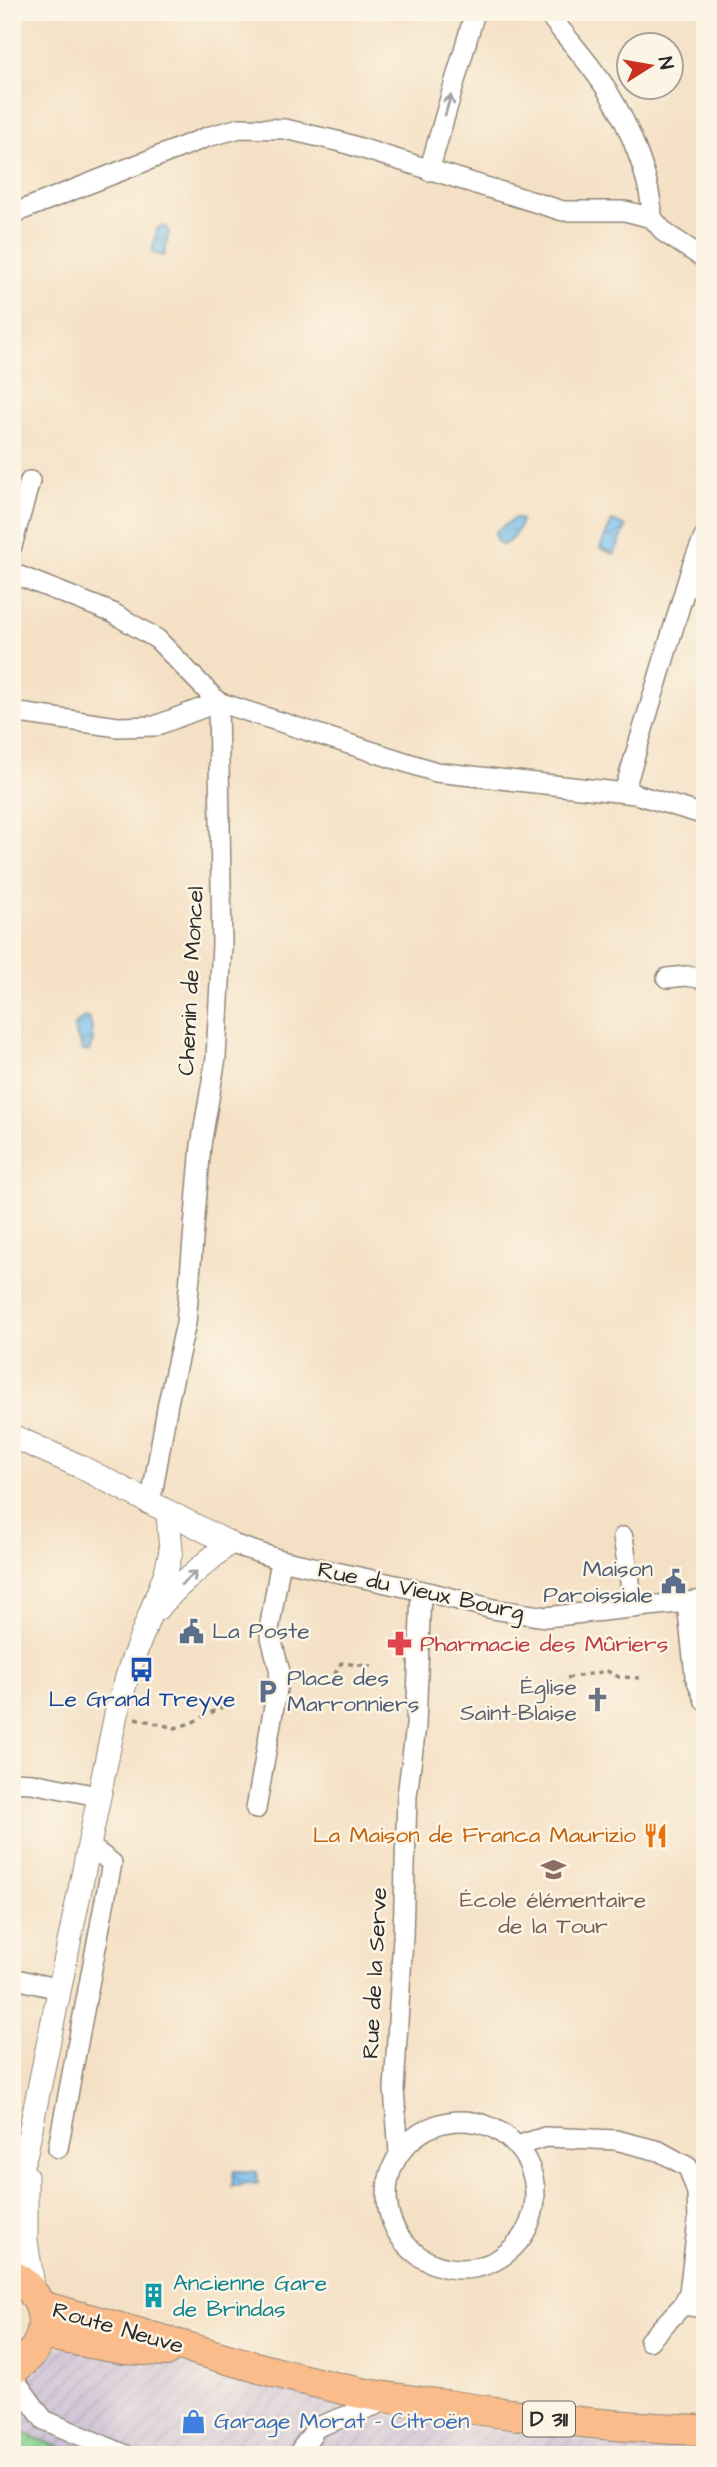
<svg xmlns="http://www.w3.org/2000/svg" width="717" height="2467" viewBox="0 0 717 2467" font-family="'Architects Daughter',sans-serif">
<defs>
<pattern id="industrial-furrows" width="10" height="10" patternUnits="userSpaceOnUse" patternTransform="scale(1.75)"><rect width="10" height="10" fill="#cbbfd5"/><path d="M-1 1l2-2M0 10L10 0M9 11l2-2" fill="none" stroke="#aea4b7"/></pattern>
<pattern id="grass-dots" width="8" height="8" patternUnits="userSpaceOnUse" patternTransform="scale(1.75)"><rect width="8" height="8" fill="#81d090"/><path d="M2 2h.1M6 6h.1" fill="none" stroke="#6aa976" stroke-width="1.8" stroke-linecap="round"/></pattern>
<pattern id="water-waves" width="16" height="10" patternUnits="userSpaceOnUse" patternTransform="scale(1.75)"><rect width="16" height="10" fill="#74bfee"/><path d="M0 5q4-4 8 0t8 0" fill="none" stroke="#5f9bc1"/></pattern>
</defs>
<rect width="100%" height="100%" fill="#fcf5e5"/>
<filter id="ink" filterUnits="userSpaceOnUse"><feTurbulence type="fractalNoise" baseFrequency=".0143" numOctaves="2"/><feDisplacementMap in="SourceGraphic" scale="14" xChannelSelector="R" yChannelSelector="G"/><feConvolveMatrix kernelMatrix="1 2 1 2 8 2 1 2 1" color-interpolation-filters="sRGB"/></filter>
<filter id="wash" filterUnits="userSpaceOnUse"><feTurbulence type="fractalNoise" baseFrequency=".00686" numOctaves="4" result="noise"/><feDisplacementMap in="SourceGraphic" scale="28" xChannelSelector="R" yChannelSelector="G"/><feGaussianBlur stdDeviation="1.57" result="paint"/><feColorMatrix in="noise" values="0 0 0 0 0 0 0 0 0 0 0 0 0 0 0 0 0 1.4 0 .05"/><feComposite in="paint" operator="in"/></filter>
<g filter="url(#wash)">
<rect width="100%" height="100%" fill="#f4e0c4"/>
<polygon fill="url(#industrial-furrows)" points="55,2347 199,2364 375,2413 623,2444 705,2448 705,2455 80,2455 12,2429 12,2398"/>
<polygon fill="url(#grass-dots)" stroke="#567e5e" stroke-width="2" points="12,2429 80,2455 12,2455"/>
<g fill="url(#water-waves)" stroke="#50758c" stroke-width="2">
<polygon points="161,226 166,227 169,232 164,256 152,253 157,229"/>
<path d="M515,518L521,520C520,529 511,543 501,545L496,540L495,532Z"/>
<polygon points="612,521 626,527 614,554 600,548"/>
<path d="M84,1017L89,1018C93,1025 91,1032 93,1040L89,1051H83C81,1043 74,1033 74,1026Z"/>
<polygon points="234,2171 257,2172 258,2183 232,2186"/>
</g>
</g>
<g filter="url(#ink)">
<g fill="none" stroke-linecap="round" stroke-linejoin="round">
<defs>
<g id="minor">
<path d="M547,12C567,39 593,66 610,95C629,126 652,182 652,218L665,233L705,259"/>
<polyline points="429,171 475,12"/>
<polyline points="12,214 207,137 240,128 285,129 341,142 563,211 625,211 652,218"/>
<polyline points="12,546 30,481"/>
<polyline points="12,573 113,613 157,639 218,702 222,944 216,1058 201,1145 186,1323 168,1403 153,1489 148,1504"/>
<polyline points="12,712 118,727 155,726 218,702 436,772 635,794 705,815"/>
<polyline points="624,792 692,566 705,535"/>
<polyline points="667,978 686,976 705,979"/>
<polyline points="623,1537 634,1608"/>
<polyline points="229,1543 281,1560 432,1593 493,1609 546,1617 705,1600"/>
<polyline points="687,1603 695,1676 705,1701"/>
<polyline points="12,1782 32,1783 98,1796"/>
<polyline points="256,1809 280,1672 269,1630 281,1560"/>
<polyline points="12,1978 59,1989"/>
<circle cx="461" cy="2195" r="74"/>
<polyline points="517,2146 545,2137 616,2140 659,2151 688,2167 697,2193 698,2221 689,2292 683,2305 649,2341"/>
<polyline points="58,2148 112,1863 88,1845"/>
<polyline points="399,2152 394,2090 403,1937 407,1796 416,1726 421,1591"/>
<polyline points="683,2305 705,2308"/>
<polyline points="12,2376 44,2420 126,2455"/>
<polyline points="297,2455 317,2427 389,2400"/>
</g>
<g id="tertiary">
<polyline points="12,1436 77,1465 229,1543 179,1586 157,1609"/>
<polyline points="26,2176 26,2241 34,2292"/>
<polyline points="12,2195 26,2152 116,1714 131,1664 166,1572 171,1551 168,1514"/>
</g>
<g id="primary">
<path d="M12,2275C53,2298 53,2346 12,2370"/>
<path d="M41,2306C145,2333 247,2368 352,2391C383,2398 415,2401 446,2405C532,2418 618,2428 705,2430"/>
<polyline points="42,2334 123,2349 166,2351"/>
</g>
</defs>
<use href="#minor" stroke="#908678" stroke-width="22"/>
<use href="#tertiary" stroke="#908678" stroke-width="25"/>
<use href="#primary" stroke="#908678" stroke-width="32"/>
<g stroke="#908678" stroke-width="3.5" stroke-dasharray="5 5" stroke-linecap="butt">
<polyline points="567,1678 607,1671 619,1677 640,1678"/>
<polyline points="330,1683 341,1663 372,1666"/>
<polyline points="135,1718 175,1728 191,1723 224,1706"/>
</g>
<use href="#minor" stroke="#fff" stroke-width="19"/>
<use href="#tertiary" stroke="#fff" stroke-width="23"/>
<use href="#primary" stroke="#f9bc8a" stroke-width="30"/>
</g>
<defs><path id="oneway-shaft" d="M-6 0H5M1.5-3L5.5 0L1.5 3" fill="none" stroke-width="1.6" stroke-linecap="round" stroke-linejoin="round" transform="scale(1.75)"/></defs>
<g stroke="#a0a0a0">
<use href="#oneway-shaft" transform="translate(448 105) rotate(-74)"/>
<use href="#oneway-shaft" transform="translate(189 1578) rotate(-40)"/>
</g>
</g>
<defs>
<symbol id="civic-bare" viewBox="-9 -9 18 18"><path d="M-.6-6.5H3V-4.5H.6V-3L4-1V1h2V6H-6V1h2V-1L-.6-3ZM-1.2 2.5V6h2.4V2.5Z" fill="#5c6f8a" stroke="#fcf5e5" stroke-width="2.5" paint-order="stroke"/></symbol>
<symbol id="pharmacy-bare" viewBox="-9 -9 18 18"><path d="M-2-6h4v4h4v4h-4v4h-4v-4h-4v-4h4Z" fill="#e0444e" stroke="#fcf5e5" stroke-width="2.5" paint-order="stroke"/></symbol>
<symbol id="bus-bare" viewBox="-9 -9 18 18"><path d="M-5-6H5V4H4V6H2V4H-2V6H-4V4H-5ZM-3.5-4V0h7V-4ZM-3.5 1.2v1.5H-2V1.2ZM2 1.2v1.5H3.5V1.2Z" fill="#1a4fb4" stroke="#fcf5e5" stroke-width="2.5" paint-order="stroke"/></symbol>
<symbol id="parking-bare" viewBox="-9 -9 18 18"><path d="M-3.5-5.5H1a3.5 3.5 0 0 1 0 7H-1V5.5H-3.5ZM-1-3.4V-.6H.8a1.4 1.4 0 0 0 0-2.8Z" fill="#5c6f8a" stroke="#fcf5e5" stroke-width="2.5" paint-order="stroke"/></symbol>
<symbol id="church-bare" viewBox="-9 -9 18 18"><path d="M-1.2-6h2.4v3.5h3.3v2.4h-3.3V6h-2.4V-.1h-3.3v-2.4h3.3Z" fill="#6b7280" stroke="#fcf5e5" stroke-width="2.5" paint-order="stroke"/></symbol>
<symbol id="restaurant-bare" viewBox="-9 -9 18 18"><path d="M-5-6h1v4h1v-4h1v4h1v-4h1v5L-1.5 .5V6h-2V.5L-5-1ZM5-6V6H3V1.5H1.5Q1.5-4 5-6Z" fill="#e8710a" stroke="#fcf5e5" stroke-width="2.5" paint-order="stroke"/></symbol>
<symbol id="school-bare" viewBox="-9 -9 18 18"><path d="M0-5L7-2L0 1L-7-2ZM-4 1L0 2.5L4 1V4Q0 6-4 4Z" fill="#8d6e63" stroke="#fcf5e5" stroke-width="2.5" paint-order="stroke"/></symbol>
<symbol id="building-bare" viewBox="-9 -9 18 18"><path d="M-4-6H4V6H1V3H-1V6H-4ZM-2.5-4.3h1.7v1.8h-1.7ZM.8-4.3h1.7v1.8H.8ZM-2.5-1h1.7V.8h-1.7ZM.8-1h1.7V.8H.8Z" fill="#0f9aa8" stroke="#fcf5e5" stroke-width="2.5" paint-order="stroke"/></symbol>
<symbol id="shop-bare" viewBox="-9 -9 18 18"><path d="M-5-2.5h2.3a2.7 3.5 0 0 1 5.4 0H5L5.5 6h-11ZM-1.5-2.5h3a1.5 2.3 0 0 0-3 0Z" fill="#3f7fe0" stroke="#fcf5e5" stroke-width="2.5" paint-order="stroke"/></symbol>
</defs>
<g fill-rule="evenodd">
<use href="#civic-bare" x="656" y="1564" width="35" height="35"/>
<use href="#civic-bare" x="174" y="1614" width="35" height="35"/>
<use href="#pharmacy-bare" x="382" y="1626" width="35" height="35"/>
<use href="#bus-bare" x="124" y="1652" width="35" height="35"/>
<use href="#parking-bare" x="250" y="1674" width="35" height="35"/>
<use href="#church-bare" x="580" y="1682" width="35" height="35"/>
<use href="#restaurant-bare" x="638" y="1818" width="35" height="35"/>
<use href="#school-bare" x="536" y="1852" width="35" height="35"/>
<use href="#building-bare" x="136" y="2278" width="35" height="35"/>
<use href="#shop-bare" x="176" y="2404" width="35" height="35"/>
</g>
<g text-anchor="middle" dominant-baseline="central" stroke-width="5" stroke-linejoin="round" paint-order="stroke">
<rect fill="#fcf5e5" stroke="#6a6863" stroke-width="2" x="523" y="2401.5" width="52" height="35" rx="5"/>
<g font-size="21" font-weight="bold" fill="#2b2b2b">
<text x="549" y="2419">D 311</text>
</g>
<g font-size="23" fill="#2b2b2b" stroke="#fcf5e5">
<text transform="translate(191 981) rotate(-87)">Chemin de Moncel</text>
<text transform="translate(421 1591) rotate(12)">Rue du Vieux Bourg</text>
<text transform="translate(375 1973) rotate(-87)">Rue de la Serve</text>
<text transform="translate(118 2328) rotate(16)">Route Neuve</text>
</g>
<g font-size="23" fill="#4e5e75" stroke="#fcf5e5" text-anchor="start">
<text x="653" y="1569" text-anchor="end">Maison<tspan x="653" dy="26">Paroissiale</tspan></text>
<text x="212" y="1631">La Poste</text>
<text x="287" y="1678">Place des<tspan x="287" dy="26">Marronniers</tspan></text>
</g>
<g font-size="23" fill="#be3a42" stroke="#fcf5e5" text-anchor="start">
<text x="420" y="1644">Pharmacie des Mûriers</text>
</g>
<g font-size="23" fill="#5b616d" stroke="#fcf5e5" text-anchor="end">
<text x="577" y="1687">Église<tspan x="577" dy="26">Saint-Blaise</tspan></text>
</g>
<g font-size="23" fill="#164399" stroke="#fcf5e5">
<text x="142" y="1699">Le Grand Treyve</text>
</g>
<g font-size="23" fill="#c56008" stroke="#fcf5e5" text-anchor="end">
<text x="636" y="1835">La Maison de Franca Maurizio</text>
</g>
<g font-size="23" fill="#785e54" stroke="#fcf5e5">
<text x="553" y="1900">École élémentaire<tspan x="553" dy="26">de la Tour</tspan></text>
</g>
<g font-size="23" fill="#0d838f" stroke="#fcf5e5" text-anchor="start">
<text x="173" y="2283">Ancienne Gare<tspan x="173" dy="26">de Brindas</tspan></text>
</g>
<g font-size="23" fill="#366cbe" stroke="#fcf5e5" text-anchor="start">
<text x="214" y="2421">Garage Morat - Citroën</text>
</g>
</g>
<rect width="717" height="2467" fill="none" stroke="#fcf5e5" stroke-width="42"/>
<g transform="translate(650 66) rotate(79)"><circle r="33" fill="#fcf5e5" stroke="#a8a49b" stroke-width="2"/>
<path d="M0-5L12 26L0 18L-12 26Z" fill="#c8321e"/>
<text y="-10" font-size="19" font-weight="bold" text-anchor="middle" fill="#2b2b2b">N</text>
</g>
</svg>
